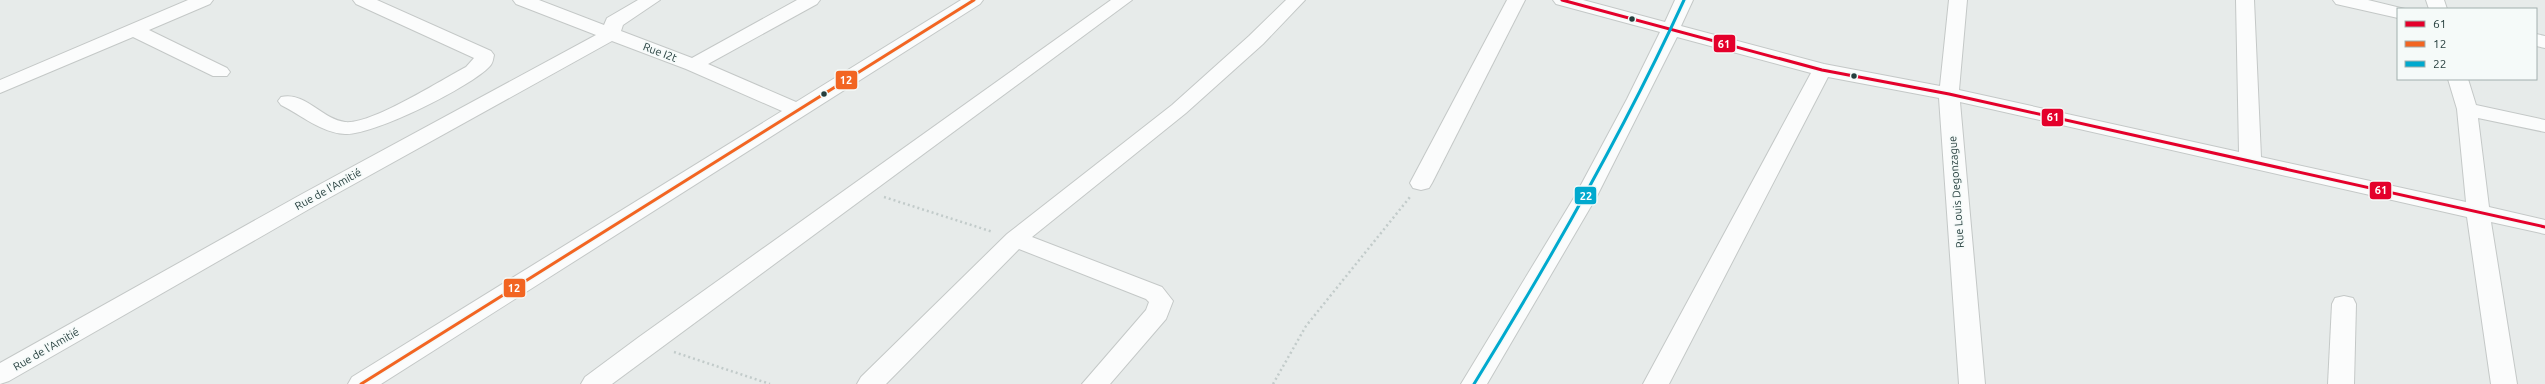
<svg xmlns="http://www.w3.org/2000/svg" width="2545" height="384" viewBox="0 0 2545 384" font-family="Ubuntu,sans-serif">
<rect width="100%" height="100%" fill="#e7ebea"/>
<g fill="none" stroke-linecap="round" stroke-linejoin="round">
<defs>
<g id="minor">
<polygon points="188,0 213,0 210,4 149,30 227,68 230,72 227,76 213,76 133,37 0,93 0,80"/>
<path d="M353,0H377L491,51L494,55C493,59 493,63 490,66C471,87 372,136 345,134C322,133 301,115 281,105L278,101L281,97C305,91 322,119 345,122C371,125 441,80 466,67L474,58L356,4Z"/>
<polygon points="513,0 539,0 604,25 607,18 638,0 660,0 623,25 621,31 692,58 797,0 820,0 817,4 708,64 796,102 961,0 983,0 980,4 381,384 348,384 352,377 782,111 686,69 612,41 318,204 9,381 0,384 0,363 302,194 596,35 516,4"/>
<polygon points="1111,0 1132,0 612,384 581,384 585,377 639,337"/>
<polygon points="1286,0 1305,0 1263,44 1186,113 1032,237 1162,287 1173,301 1166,319 1110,384 1082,384 1146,310 1149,302 1146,299 1019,249 886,384 857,384 861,377 1007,234 1172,105 1249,36"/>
<polygon points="1507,0 1525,0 1432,183 1429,188 1421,190 1413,188 1410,183"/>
<polygon points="1553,0 1583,0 1665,22 1675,0 1693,0 1681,26 1824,64 1940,86 1949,0 1967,0 1959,90 2239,152 2236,0 2254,0 2261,157 2466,202 2457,109 2448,79 2468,79 2476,105 2545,120 2545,132 2478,118 2489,207 2545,220 2545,234 2491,222 2517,384 2491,384 2467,217 1960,102 1985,384 1959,384 1939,98 1828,77 1669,384 1643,384 1811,73 1677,37 1597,196 1487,384 1461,384 1575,196 1627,99 1660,32 1556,4"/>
<polygon points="2333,0 2368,0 2405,9 2398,9 2398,18 2336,4"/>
<polygon points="2426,0 2444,0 2447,9 2429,9"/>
<polygon points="2536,34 2545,36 2545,48 2536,46"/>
<polygon points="2344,296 2353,298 2356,304 2354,384 2328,384 2332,304 2335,298"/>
</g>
</defs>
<use href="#minor" stroke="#c4c8c7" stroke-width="2"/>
<g stroke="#c2cbca" stroke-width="2.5" stroke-dasharray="2 3" stroke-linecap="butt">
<polyline points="884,197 993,232"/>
<polyline points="674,352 770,384"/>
<polyline points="1273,384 1306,326 1410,197"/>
</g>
<use href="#minor" fill="#fbfcfc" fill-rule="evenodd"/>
<defs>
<polyline id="bus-1" points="1562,0 1822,70 1949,94 2545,227"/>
<polyline id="bus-2" points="361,384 974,0"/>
<path id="bus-3" d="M1474,384C1551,259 1623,133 1684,0"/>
</defs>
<use href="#bus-1" stroke="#f5faf9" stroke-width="6"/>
<use href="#bus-2" stroke="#f5faf9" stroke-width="6"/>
<use href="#bus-3" stroke="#f5faf9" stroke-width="6"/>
<use href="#bus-1" stroke="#e4002b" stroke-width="3"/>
<use href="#bus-2" stroke="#f26522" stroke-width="3"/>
<use href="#bus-3" stroke="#00a9ce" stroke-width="3"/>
</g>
<g fill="#253e3d" stroke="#f5faf9" stroke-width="1.5">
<circle cx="1632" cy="19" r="3.5"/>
<circle cx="1854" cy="76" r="3.5"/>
<circle cx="824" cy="94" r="3.5"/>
</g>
<g text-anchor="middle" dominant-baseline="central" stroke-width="3" stroke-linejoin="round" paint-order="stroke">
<g font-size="11" fill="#253e3d" stroke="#f5faf9">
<text transform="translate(660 52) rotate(21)">Rue I2t</text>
<text transform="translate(328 189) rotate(-29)">Rue de l'Amitié</text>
<text transform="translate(1956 192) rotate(-94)">Rue Louis Degonzague</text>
<text transform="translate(46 349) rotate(-30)">Rue de l'Amitié</text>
</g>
</g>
<g stroke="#f5faf9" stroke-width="1.5">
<rect x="1713" y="34" width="23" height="19" rx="4" fill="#e4002b"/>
<rect x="835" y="70" width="23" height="20" rx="4" fill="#f26522"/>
<rect x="2041" y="108" width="23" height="19" rx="4" fill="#e4002b"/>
<rect x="2369" y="181" width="23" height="19" rx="4" fill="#e4002b"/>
<rect x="1574" y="186" width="23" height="19" rx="4" fill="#00a9ce"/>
<rect x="503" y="278" width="23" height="20" rx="4" fill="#f26522"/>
</g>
<g font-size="11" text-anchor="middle" font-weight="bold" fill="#fff">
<text x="1724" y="48">61</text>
<text x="846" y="84">12</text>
<text x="2053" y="121">61</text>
<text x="2381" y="194">61</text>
<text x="1586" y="200">22</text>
<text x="514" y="292">12</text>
</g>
<rect x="2397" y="8" width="140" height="72" fill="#f5faf9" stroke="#a2afae"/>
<rect x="2405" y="21" width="20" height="6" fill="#e4002b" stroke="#a2afae"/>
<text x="2433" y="28" font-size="12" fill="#253e3d">61</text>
<rect x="2405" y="41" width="20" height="6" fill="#f26522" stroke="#a2afae"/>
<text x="2433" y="48" font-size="12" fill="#253e3d">12</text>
<rect x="2405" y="61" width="20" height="6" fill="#00a9ce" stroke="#a2afae"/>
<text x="2433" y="68" font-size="12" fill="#253e3d">22</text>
</svg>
